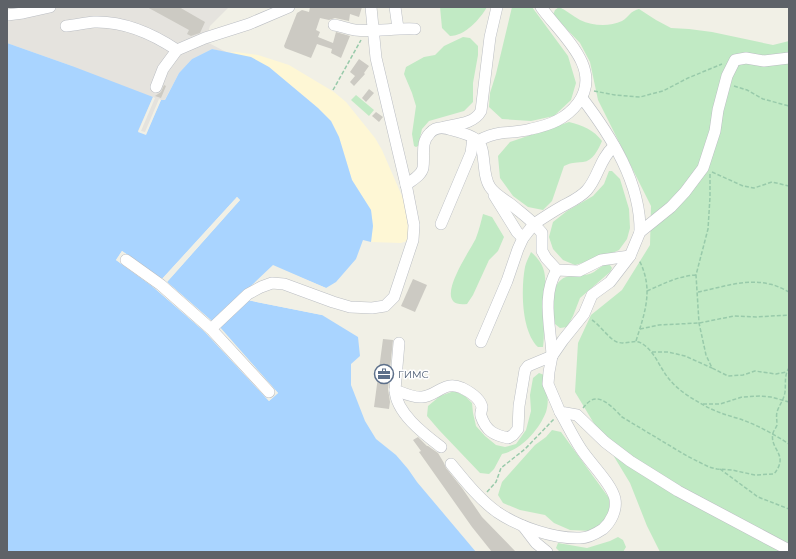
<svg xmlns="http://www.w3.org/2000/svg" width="796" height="559" viewBox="0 0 796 559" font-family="Montserrat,sans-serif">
<rect width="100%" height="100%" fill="#f1f0e6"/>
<polygon fill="#e5e3de" points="7,7 229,7 210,26 205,41 228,53 212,49 192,59 179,73 146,135 138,132 72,66 7,43"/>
<g fill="#c1eac4">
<path d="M440,7H487C480,19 465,36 450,36L442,28Z"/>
<polygon points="512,7 532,7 568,56 576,83 571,100 554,116 531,121 502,119 489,107 490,93 496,74"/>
<path d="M559,7C566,10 573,16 580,20C593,26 609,27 622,21C629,17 630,11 639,9L656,20L671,28L689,29L712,32L773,45L789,41V552H660L647,526L630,483L575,392L578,343L591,315L622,290L650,245L651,206L598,100L590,62L580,43L553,15L555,10Z"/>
<polygon points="463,37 470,38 478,46 478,55 473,83 473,102 464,111 429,121 422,129 418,146 416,147 414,146 412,134 416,106 412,93 404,74 406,67 424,57 435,55 444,46"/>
<polygon points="356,95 374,110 369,116 351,100"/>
<path d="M569,122C582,125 594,130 602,141C598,150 593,161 583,162C573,163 573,162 564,166L552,201L543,210L528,207L513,196L500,178L498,156L510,142Z"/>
<polygon points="609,171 612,171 620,179 629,209 630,228 627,239 619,250 604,257 575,265 563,260 553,249 549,237 553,222 567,211 593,196 604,184"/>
<path d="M483,214L492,217L504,237L498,251L489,260L473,295L467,304C428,309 471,250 476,238C479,230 481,222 483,214Z"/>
<path d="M531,252C550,268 545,283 544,304C543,318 545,332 543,347H538C521,331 521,288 525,267C526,262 529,257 531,252Z"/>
<path d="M604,265H610L612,268L610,272L580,298L573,316L567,327L560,328L555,324C553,310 549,283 566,277C575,274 586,277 594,272C597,270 600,267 604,265Z"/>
<path d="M539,373L544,375C546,387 550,400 546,412C539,430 521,450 502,454L494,469L489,474L480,473L439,430L427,416L428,406L440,396L454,391L465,396L472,403L473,413L476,426L485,436L496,445L505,447L516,444L526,430L531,411L530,395L533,378Z"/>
<polygon points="552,430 561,432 609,498 610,512 604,521 592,531 570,530 554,523 545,515 520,510 503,503 498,495 502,482 535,445 546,437"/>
<polygon points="618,537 623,540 626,547 623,552 560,552 556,548 558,543 587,548 610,541"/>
</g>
<polygon fill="#fef7d5" points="236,52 258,55 289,65 334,92 346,102 375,138 382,150 405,203 409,237 407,241 401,243 371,242 373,226 371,210 352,180 339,137 331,121 318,108 269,67 228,53"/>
<polygon fill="#a9d4ff" points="7,43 72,66 153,97 138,131 146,134 161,100 165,100 179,73 192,59 212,49 251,57 269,67 318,108 331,121 339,137 352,180 371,210 373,226 371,242 363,240 356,259 336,282 326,288 273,266 213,322 167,282 240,200 237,197 162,279 122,251 116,260 152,286 205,332 269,401 278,393 218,326 247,300 322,315 358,337 360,356 351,364 351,385 365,421 376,439 396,455 408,469 417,482 476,552 7,552"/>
<g fill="#f1f0e6">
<polygon points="153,97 155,98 141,131 145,132 159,99 161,100 146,135 138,132"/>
<polygon points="237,197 240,200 167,282 213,322 273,265 326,288 325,290 274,268 213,324 165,282 237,200 163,281 123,254 118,260 153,285 206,331 269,399 275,393 217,327 247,298 322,313 322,315 247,300 219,326 278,393 269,401 205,332 152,286 116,260 122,251 162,279"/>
</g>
<g fill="#cccac3">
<polygon points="147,7 179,7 205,22 200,33 191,36 187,34 189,30"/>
<polygon points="310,7 362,7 359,17 350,14 349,21 335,18 329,20 320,18 316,30 320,32 318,37 333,43 336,32 350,36 341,58 331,53 332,49 317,44 311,58 285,48 284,46 297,13 302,10 309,12"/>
<polygon points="359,59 369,66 364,73 365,74 354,86 350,82 355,76 350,72"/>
<polygon points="164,85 166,86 161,98 155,96 161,92"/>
<polygon points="369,89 374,93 366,102 362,98"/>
<polygon points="376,112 383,117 379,122 372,116"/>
<polygon points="413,279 427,285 415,312 401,306"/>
<polygon points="383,339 393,340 388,389 390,402 389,409 374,407"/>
<polygon points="418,437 427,446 428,446 438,453 444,463 446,468 462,488 482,517 516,552 492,552 472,527 419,452 421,451 413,440"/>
</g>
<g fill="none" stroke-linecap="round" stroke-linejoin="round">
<defs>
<g id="minor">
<polyline points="395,7 398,28"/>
<polyline points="7,15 23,13 50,7"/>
<path d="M334,25C341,26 348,29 355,30C375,32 395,28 415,29"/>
<path d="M66,26C75,25 85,23 94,22C124,21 153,34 177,50"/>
<polyline points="156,87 163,69 177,50 205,38 249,24 289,7"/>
<path d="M582,98C611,136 641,183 640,232"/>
<path d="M444,127C457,124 474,124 481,111L490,37L497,7"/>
<path d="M478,141C485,137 493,134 501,133C511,132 521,132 531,129C550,125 566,119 578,103C604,68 560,34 541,7"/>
<path d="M614,146C599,160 599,176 587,190C580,198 570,202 561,207C552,212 543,218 534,224L542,233V251L546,258L557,270L579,271L601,260L630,256"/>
<path d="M406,185C412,180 421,176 423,168C425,155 420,143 430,133C436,126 444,127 452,130C460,132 471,135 477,140C487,149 481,174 490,187C495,195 506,200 513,206C520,212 527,217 534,224L523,238L518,249L507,281L481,342"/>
<polyline points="494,195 517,232 523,238"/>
<polyline points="441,224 471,153 473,138"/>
<polyline points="126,260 161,285 211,329 269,392"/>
<polyline points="211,329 248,294 261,287 272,283 284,284 333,302 350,307 372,308 385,306 394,297 413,240 414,225 407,189 376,58 371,7"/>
<path d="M399,343L395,390C403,393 413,398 422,397C437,396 444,380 462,388C470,392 480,398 482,407C482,410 480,413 481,416C486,431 494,435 508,438L513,435L518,429L519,406L525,370L528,366L552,356L549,372L548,384L560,412L577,415L605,442L630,461L678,491L789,550"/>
<polyline points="552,356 563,340 584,314 592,295 610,282 630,256 640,232 671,207 685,192 703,168 715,131 718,110 727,76 735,60 746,58 764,61 789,58"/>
<path d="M552,356C551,329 541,295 557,270"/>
<path d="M395,390C396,413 424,434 441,447"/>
<path d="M451,464C465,481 479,499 497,512C519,527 554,539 580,538C588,538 597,533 603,529C611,522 617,510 615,499C612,484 590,463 581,449C573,437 567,424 560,412"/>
<polyline points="523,526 536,543 547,552"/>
</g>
</defs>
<use href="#minor" stroke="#bbbec3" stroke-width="12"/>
<g stroke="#98caaa" stroke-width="1.5" stroke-dasharray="4 2" stroke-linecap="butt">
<polyline points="734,86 747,90 763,99 789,106"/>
<polyline points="333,90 361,40"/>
<polyline points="594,91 615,95 640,97 663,91 688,78 722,64"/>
<polyline points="712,172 743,186 754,188 772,182 789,186"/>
<polyline points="710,174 710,197 708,229 696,275 699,323 706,355 712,368 728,376 743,375 755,371 776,374 786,372"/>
<path d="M647,291C663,284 678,276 696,275"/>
<path d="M698,292C720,288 745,278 769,284C776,285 783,289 789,292"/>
<path d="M592,320C600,325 609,339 617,342C626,345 635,339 641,343C655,351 659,367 669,379C677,389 689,397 700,403C713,411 726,415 740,419C757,425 774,434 789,444"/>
<polyline points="640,329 659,325 699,323 734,316 756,317 789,315"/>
<path d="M636,341C645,312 654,289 639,260"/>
<polyline points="652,352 668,352 685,356 712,368"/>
<polyline points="703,404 720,404 742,397 760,396 771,397 789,402"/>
<path d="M583,408C585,406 587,403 590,401C601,393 615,410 622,417L687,456L709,467L717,469L732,470L755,475L774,474C790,454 769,450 773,433C774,430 776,428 777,425C777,420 776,416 777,412C779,405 784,400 785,392C786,384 784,375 789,368"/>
<polyline points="720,469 758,497 789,509"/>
<polyline points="487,492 496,482 501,468 525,449 554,419"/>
</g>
<use href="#minor" stroke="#fff" stroke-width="11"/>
</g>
<defs>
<symbol id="office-ring" viewBox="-11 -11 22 22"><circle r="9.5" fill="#fff" stroke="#5c6f8a" stroke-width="1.5"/><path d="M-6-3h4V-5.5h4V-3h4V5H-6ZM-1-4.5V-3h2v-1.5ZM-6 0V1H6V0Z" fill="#5c6f8a"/></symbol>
</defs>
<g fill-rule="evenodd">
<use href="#office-ring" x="373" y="363" width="22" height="22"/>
</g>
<g text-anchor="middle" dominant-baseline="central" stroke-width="3" stroke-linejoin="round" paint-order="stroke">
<g font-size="10" fill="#4e5e75" stroke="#fff" text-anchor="start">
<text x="398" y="374">ГИМС</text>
</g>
</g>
<rect width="796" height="559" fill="none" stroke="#5e6268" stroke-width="16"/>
</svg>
